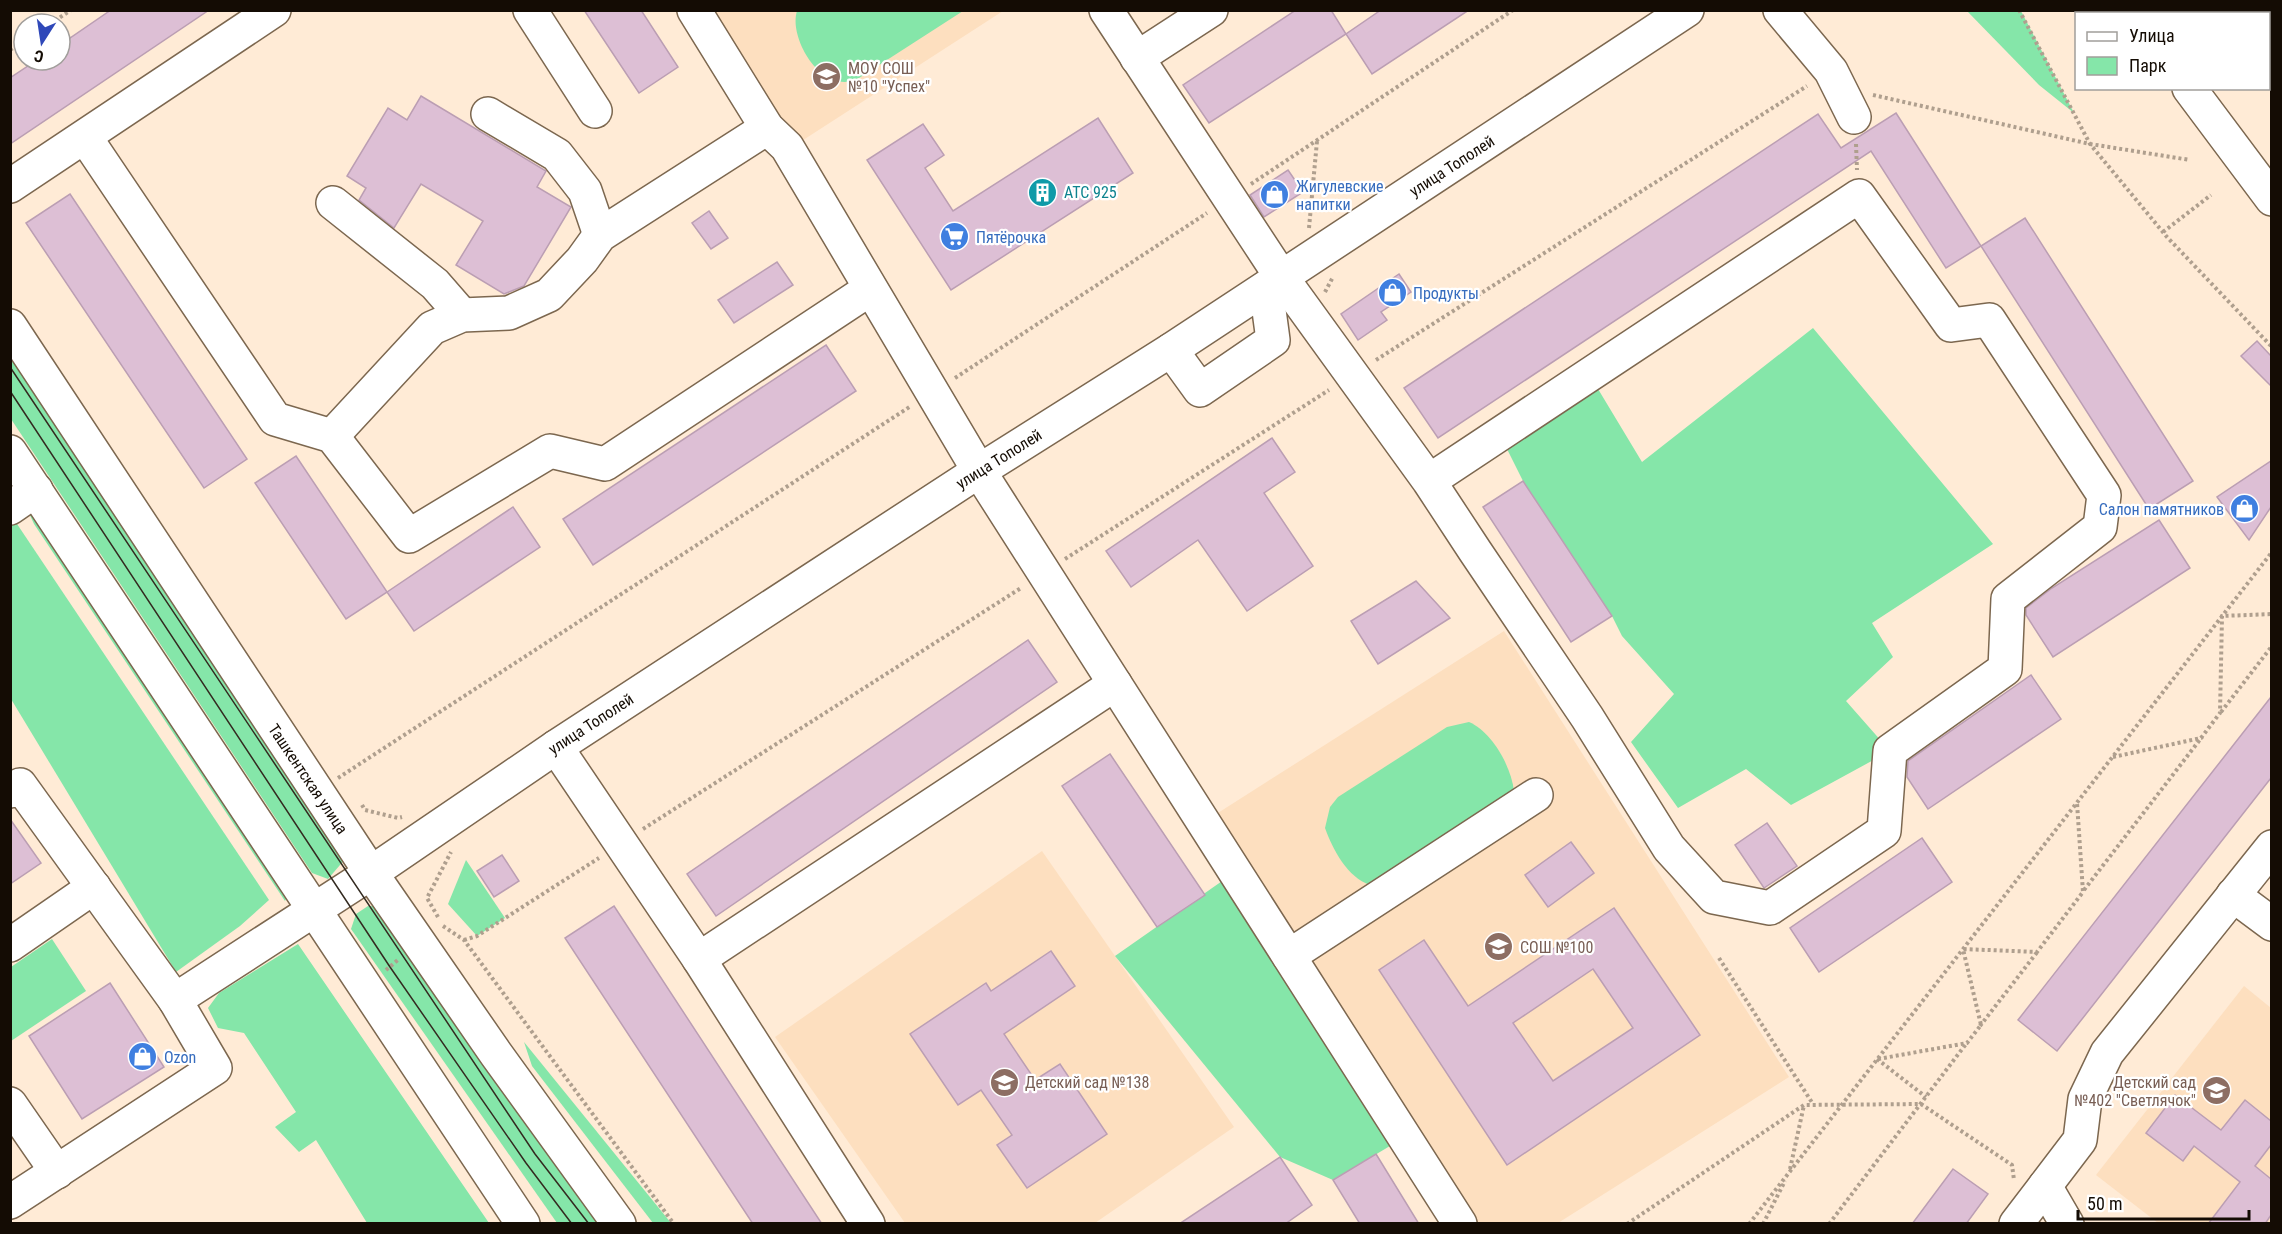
<svg xmlns="http://www.w3.org/2000/svg" width="2282" height="1234" viewBox="0 0 2282 1234" font-family="'Roboto Condensed',sans-serif">
<rect width="100%" height="100%" fill="#ffebd6"/>
<g fill="#fddfbf">
<polygon points="710,11 1003,11 797,144"/>
<polygon points="1504,631 1789,1077 1558,1223 1469,1223 1210,818"/>
<polygon points="1042,851 1234,1127 1095,1223 905,1223 775,1037"/>
<polygon points="2244,986 2271,1008 2271,1223 2158,1223 2096,1175"/>
</g>
<g fill="#85e6a9">
<path d="M797,11V10L963,11L859,78C823,98 788,38 797,11Z"/>
<polygon points="1967,11 2021,11 2074,113 2039,85"/>
<polygon points="1813,328 1993,544 1872,623 1893,657 1846,701 1890,751 1791,805 1746,769 1678,808 1631,742 1674,694 1622,636 1612,616 1523,481 1507,449 1589,374 1642,462"/>
<polygon points="10,341 346,858 328,879 312,873 11,419"/>
<polygon points="28,511 46,518 290,890 285,901 34,524"/>
<polygon points="11,515 269,900 240,926 176,972 11,699"/>
<path d="M1469,722C1492,732 1511,766 1514,791L1370,885C1347,877 1333,850 1325,828L1330,807L1338,797L1447,727Z"/>
<polygon points="466,860 505,918 477,936 448,904"/>
<polygon points="1235,872 1405,1137 1333,1180 1280,1157 1115,956"/>
<polygon points="368,906 394,907 615,1223 557,1223 351,929 356,914"/>
<polygon points="52,939 86,991 11,1041 11,967"/>
<polygon points="298,944 489,1223 367,1223 316,1140 299,1152 275,1127 296,1112 244,1033 218,1028 208,1008 219,993"/>
<polygon points="524,1042 671,1223 653,1223 532,1066"/>
</g>
<g fill="#ddbfd5" stroke="#bb9eb3" stroke-width="1.5" fill-rule="evenodd">
<polygon points="111,10 209,10 10,144 10,78 37,60 60,60 60,45"/>
<polygon points="584,10 641,10 678,67 639,93"/>
<polygon points="1296,10 1331,10 1346,34 1209,123 1183,85"/>
<polygon points="1381,10 1469,10 1372,74 1346,34"/>
<polygon points="421,96 546,171 537,187 571,207 524,286 504,294 456,265 483,221 421,184 394,228 359,200 366,188 347,176 388,108 407,120"/>
<polygon points="1896,113 1981,246 1946,268 1871,151 1438,438 1404,388 1818,114 1841,148"/>
<polygon points="1098,118 1133,173 951,290 867,160 923,124 944,155 925,168 953,211"/>
<polygon points="1288,170 1303,192 1264,217 1250,195"/>
<polygon points="70,194 247,459 204,488 26,223"/>
<polygon points="709,211 728,238 711,249 692,223"/>
<polygon points="2025,218 2193,481 2149,509 1981,246"/>
<polygon points="777,262 793,285 734,323 718,300"/>
<polygon points="1399,274 1411,292 1381,312 1387,320 1358,340 1341,314"/>
<polygon points="2257,341 2271,356 2271,386 2241,356"/>
<polygon points="826,345 856,391 593,565 563,519"/>
<polygon points="1272,438 1295,472 1264,493 1313,566 1247,611 1198,540 1131,587 1106,551"/>
<polygon points="296,456 387,592 513,507 540,547 414,631 387,592 346,619 255,483"/>
<polygon points="2271,461 2271,507 2249,540 2217,497"/>
<polygon points="1523,481 1612,616 1571,642 1483,507"/>
<polygon points="2159,520 2190,568 2053,657 2026,615 2026,608 2052,588"/>
<polygon points="1416,581 1450,618 1378,664 1351,621"/>
<polygon points="1028,640 1057,682 716,916 687,874"/>
<polygon points="2031,675 2061,719 1928,809 1907,777 1908,761"/>
<polygon points="2271,697 2271,778 2057,1051 2018,1020"/>
<polygon points="1110,754 1205,895 1157,927 1062,786"/>
<polygon points="10,819 41,863 10,884"/>
<polygon points="1767,823 1797,866 1764,888 1735,845"/>
<polygon points="1922,838 1952,882 1819,972 1790,928"/>
<polygon points="1571,842 1594,873 1548,907 1525,875"/>
<polygon points="502,855 519,881 494,897 477,871"/>
<polygon points="614,906 822,1224 753,1224 565,938"/>
<path d="M1614,908L1700,1035L1507,1165L1379,970L1424,940L1468,1006ZM1593,969L1633,1028L1553,1081L1513,1023Z"/>
<polygon points="1051,951 1075,986 1004,1034 1035,1080 1060,1064 1107,1134 1027,1188 997,1145 1012,1135 981,1090 958,1105 910,1034 986,983 991,991"/>
<polygon points="110,983 164,1067 82,1119 29,1036"/>
<polygon points="2175,1095 2221,1130 2245,1100 2271,1121 2271,1145 2255,1166 2271,1179 2271,1215 2265,1224 2208,1224 2240,1182 2194,1146 2183,1161 2146,1133"/>
<polygon points="1376,1154 1419,1224 1360,1224 1333,1180"/>
<polygon points="1280,1157 1312,1205 1285,1224 1179,1224"/>
<polygon points="1953,1169 1988,1194 1966,1224 1912,1224"/>
</g>
<g fill="none" stroke-linecap="round" stroke-linejoin="round">
<defs>
<g id="minor">
<polyline points="530,10 595,111"/>
<polyline points="694,10 767,128 787,147 979,471 1460,1224"/>
<polyline points="1106,10 1282,278 1429,481 1475,551 1587,717 1669,848 1714,897 1770,908 1884,831 1890,751 2005,669 2008,599 2100,527 2104,495 1989,320 1951,325 1859,196 1429,481"/>
<polyline points="1780,10 1831,71 1854,117"/>
<polyline points="2236,10 2238,14"/>
<polyline points="1137,58 1211,10"/>
<polyline points="2268,58 2272,62"/>
<polyline points="488,114 557,155 585,191 600,235"/>
<polyline points="85,137 275,419 332,436 409,536 550,451 605,464 870,289"/>
<polyline points="10,186 274,10"/>
<polyline points="333,203 435,284 462,315"/>
<polyline points="1171,350 1200,390 1273,340 1266,288"/>
<polyline points="332,436 432,328 462,315 509,313 549,295 582,260 600,235 767,128"/>
<polyline points="10,508 36,490"/>
<polyline points="556,747 699,959 868,1224"/>
<polyline points="10,791 20,785 175,1000 215,1068 10,1202"/>
<polyline points="2233,895 2272,924"/>
<polyline points="10,945 94,887"/>
<polyline points="1289,956 1536,795"/>
<polyline points="699,959 1115,684"/>
<polyline points="175,1000 371,873 556,747 979,471 1171,350 1687,10"/>
<polyline points="10,1104 57,1172"/>
<polyline points="2045,1186 2067,1224"/>
<polyline points="2016,1224 2080,1140 2085,1099 2107,1053 2272,847"/>
</g>
<g id="major">
<polyline points="2132,10 2135,14"/>
<polyline points="2187,10 2188,14"/>
<polyline points="2189,88 2272,199"/>
<polyline points="10,326 371,873 496,1054 619,1224"/>
<polyline points="10,452 523,1224"/>
</g>
</defs>
<use href="#minor" stroke="#7c674f" stroke-width="36"/>
<use href="#major" stroke="#7c674f" stroke-width="36"/>
<g stroke="#af9f8e" stroke-width="4" stroke-dasharray="3 3" stroke-linecap="butt">
<polyline points="2019,10 2090,144 2167,237 2272,347"/>
<polyline points="50,24 71,10"/>
<polyline points="10,50 24,41"/>
<polyline points="1873,95 2090,144 2190,160"/>
<polyline points="1856,144 1857,170"/>
<polyline points="1251,184 1513,10"/>
<polyline points="1309,228 1317,141"/>
<polyline points="2163,232 2211,195"/>
<polyline points="1325,292 1333,277"/>
<polyline points="1376,360 1807,86"/>
<polyline points="955,378 1207,213"/>
<polyline points="1065,559 1329,390"/>
<polyline points="2221,712 2272,646"/>
<polyline points="2113,757 2201,738 2220,713 2222,616 2272,614"/>
<polyline points="338,778 911,406"/>
<polyline points="362,805 365,810 398,818 402,817"/>
<polyline points="643,829 1021,588"/>
<polyline points="2084,890 2202,737"/>
<polyline points="438,917 427,898 451,852"/>
<polyline points="443,926 464,940 674,1224"/>
<polyline points="464,940 477,936 599,858"/>
<polyline points="1719,958 1813,1104"/>
<polyline points="386,970 399,959"/>
<polyline points="1980,1026 2038,951"/>
<polyline points="1877,1059 1926,1097"/>
<polyline points="1878,1059 1967,1043 1981,1025 1963,949 2037,952 2083,892 2077,803"/>
<polyline points="1790,1169 1804,1105"/>
<polyline points="1627,1224 1804,1105 1921,1104 2012,1165 2014,1180"/>
<polyline points="1749,1224 2272,552"/>
<polyline points="1763,1224 1785,1181"/>
<polyline points="1829,1224 1966,1044"/>
</g>
<use href="#minor" stroke="#fff" stroke-width="33"/>
<use href="#major" stroke="#fff" stroke-width="33"/>
<g stroke="#332a20" stroke-width="1.5">
<polyline points="10,367 535,1154 589,1224"/>
<polyline points="10,391 390,967 526,1163 572,1224"/>
</g>
</g>
<defs>
<symbol id="school-disc" viewBox="-11 -11 22 22"><circle r="9.5" fill="#8d6e63" stroke="#fff"/><path d="M0-5L7-2L0 1L-7-2ZM-4 1L0 2.5L4 1V4Q0 6-4 4Z" fill="#fff"/></symbol>
<symbol id="building-disc" viewBox="-11 -11 22 22"><circle r="9.5" fill="#0f9aa8" stroke="#fff"/><path d="M-4-6H4V6H1V3H-1V6H-4ZM-2.5-4.3h1.7v1.8h-1.7ZM.8-4.3h1.7v1.8H.8ZM-2.5-1h1.7V.8h-1.7ZM.8-1h1.7V.8H.8Z" fill="#fff"/></symbol>
<symbol id="shop-disc" viewBox="-11 -11 22 22"><circle r="9.5" fill="#3f7fe0" stroke="#fff"/><path d="M-5-2.5h2.3a2.7 3.5 0 0 1 5.4 0H5L5.5 6h-11ZM-1.5-2.5h3a1.5 2.3 0 0 0-3 0Z" fill="#fff"/></symbol>
<symbol id="supermarket-disc" viewBox="-11 -11 22 22"><circle r="9.5" fill="#3f7fe0" stroke="#fff"/><path d="M-6-5.5h2.5l.6 2H6L4.5 2H-2.5L-4.4-4H-6ZM-1.5 3.2a1.3 1.3 0 1 0 .1 0ZM3 3.2a1.3 1.3 0 1 0 .1 0Z" fill="#fff"/></symbol>
</defs>
<g fill-rule="evenodd">
<use href="#school-disc" x="810" y="60" width="33" height="33"/>
<use href="#building-disc" x="1026" y="176" width="33" height="33"/>
<use href="#shop-disc" x="1258" y="178" width="33" height="33"/>
<use href="#supermarket-disc" x="938" y="220" width="33" height="33"/>
<use href="#shop-disc" x="1376" y="276" width="33" height="33"/>
<use href="#shop-disc" x="2228" y="492" width="33" height="33"/>
<use href="#school-disc" x="1482" y="930" width="33" height="33"/>
<use href="#shop-disc" x="126" y="1040" width="33" height="33"/>
<use href="#school-disc" x="988" y="1066" width="33" height="33"/>
<use href="#school-disc" x="2200" y="1074" width="33" height="33"/>
</g>
<g text-anchor="middle" dominant-baseline="central" stroke-width="4.5" stroke-linejoin="round" paint-order="stroke">
<g font-size="16" fill="#785e54" stroke="#fff" text-anchor="start">
<text x="848" y="68">МОУ СОШ<tspan x="848" dy="18">№10 "Успех"</tspan></text>
<text x="1520" y="947">СОШ №100</text>
<text x="1025" y="1082">Детский сад №138</text>
<text x="2196" y="1082" text-anchor="end">Детский сад<tspan x="2196" dy="18">№402 "Светлячок"</tspan></text>
</g>
<g font-size="16" fill="#140c04" stroke="#fff">
<text transform="translate(1452 166) rotate(-33)">улица Тополей</text>
<text transform="translate(999 459) rotate(-32)">улица Тополей</text>
<text transform="translate(591 724) rotate(-33)">улица Тополей</text>
<text transform="translate(308 779) rotate(56)">Ташкентская улица</text>
</g>
<g font-size="16" fill="#366cbe" stroke="#fff" text-anchor="start">
<text x="1296" y="186">Жигулевские<tspan x="1296" dy="18">напитки</tspan></text>
<text x="976" y="237">Пятёрочка</text>
<text x="1413" y="293">Продукты</text>
<text x="2224" y="509" text-anchor="end">Салон памятников</text>
<text x="164" y="1057">Ozon</text>
</g>
<g font-size="16" fill="#0d838f" stroke="#fff" text-anchor="start">
<text x="1064" y="192">АТС 925</text>
</g>
</g>
<rect width="2282" height="1234" fill="none" stroke="#140c04" stroke-width="24"/>
<rect x="2075" y="12" width="195" height="78" fill="#ffffff" stroke="#a19e9b" stroke-width="1.5"/>
<rect x="2087" y="32" width="30" height="9" fill="#ffffff" stroke="#a19e9b" stroke-width="1.5"/>
<text x="2129" y="42" font-size="18" fill="#140c04">Улица</text>
<rect x="2087" y="57" width="30" height="18" fill="#85e6a9" stroke="#a19e9b" stroke-width="1.5"/>
<text x="2129" y="72" font-size="18" fill="#140c04">Парк</text>
<g transform="translate(42 42) rotate(192)"><circle r="28" fill="#ffffff" stroke="#a19e9b" stroke-width="1.5"/>
<path d="M0-4.5L10 22L0 15L-10 22Z" fill="#2f48b9"/>
<text y="-9" font-size="16" font-weight="bold" text-anchor="middle" fill="#140c04">С</text>
</g>
<path d="M2078 1210v9h171v-9" fill="none" stroke="#140c04" stroke-width="3"/>
<text x="2087" y="1210" font-size="18" fill="#140c04" stroke="#ffffff" stroke-width="4.5" paint-order="stroke">50 m</text>
</svg>
